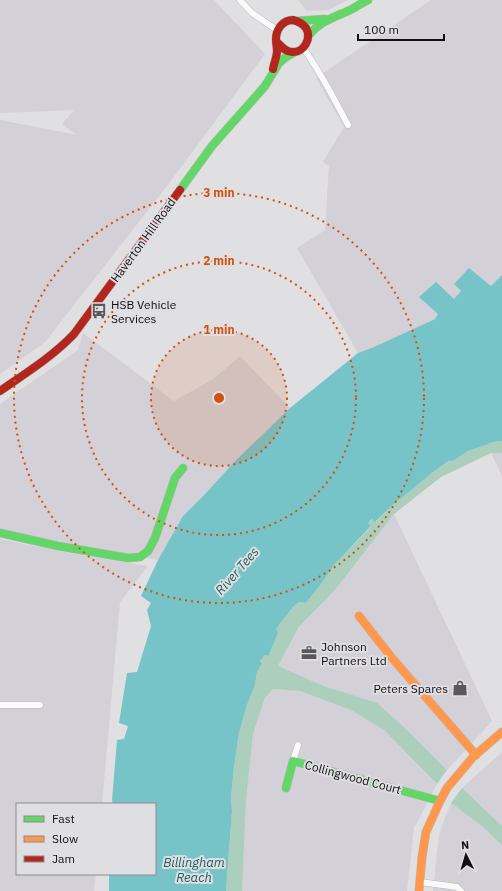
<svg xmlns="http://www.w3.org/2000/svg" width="502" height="891" viewBox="0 0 502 891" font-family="'IBM Plex Sans',sans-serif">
<rect width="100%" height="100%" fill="#e0dfe1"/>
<g fill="#d3d0d7">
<polygon points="0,0 214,0 265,54 167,186 45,342 0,374 0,120 77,135 62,124 74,110 0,113"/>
<polygon points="298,0 348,0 328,10 307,11"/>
<polygon points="431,0 502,0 502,275 491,286 454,284 461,291 454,299 436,283 438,314 435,319 374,347 358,353 297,248 325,230 329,166 323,162 344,127 316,78"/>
<polygon points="83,333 174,401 213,379 240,356 290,408 236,460 207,492 183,516 158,560 19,534 0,529 0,404 78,350"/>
<polygon points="491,453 502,453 502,476"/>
<polygon points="394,514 492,721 447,770 409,732 326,687 278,666 299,628 335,590"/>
<polygon points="0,539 68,553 148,566 120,602 102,804 17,804 17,874 96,874 94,891 0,891"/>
<polygon points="273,689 300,691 351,710 384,730 437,784 414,828 407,891 242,891 246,801 253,734 265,698"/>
<polygon points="502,752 502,826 462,788"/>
<polygon points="451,803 483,827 502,845 502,891 433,891 437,852 440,831"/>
</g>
<g fill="#accebc">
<path d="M502,441V453H491L441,477L394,514L335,590L299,627L278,666L326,687L377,703L409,732L447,770L437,784L384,730L351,710L300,691L273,689L265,698L253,734L246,801L242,891H226L232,811L231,798L234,767L239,733L247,705L255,685L257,672L262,664L260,661L265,655L267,656L276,629L293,607L299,602L306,603L321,584L334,565L371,527L368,523L373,519L376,522C408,490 456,447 502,441Z"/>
<polygon points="462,788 502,826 502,845 483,827 451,803"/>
</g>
<polygon fill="#77c4c8" points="469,268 491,286 502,275 502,441 494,442 468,451 454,460 449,461 433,472 394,504 375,522 372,519 368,523 371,526 334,565 321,584 306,603 299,602 293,607 276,629 278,633 268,656 265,655 260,661 262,664 257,672 255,685 247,705 239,733 234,767 231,798 232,811 226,891 109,891 109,874 155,874 155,804 113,804 112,800 117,740 124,739 128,726 119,723 127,673 137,672 151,626 147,610 151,603 141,596 158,560 183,516 207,492 236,460 290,408 358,353 374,347 435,319 438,314 419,297 436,282 454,299 461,291 454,284"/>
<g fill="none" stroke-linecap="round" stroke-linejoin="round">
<defs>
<g id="street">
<polyline points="240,0 252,13 277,30"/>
<path d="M303,48C321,72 334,99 348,125"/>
<polyline points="0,705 40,705"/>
<polyline points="293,761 298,745"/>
<polyline points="420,882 457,887 461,891"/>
</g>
<g id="fast">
<polyline points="297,21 325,19"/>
<path d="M308,36C319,22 332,18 348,11C355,8 361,3 368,0"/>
<polyline points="180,190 212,146 265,86 279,63 286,57 293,53"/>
<polyline points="0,533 58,546 128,558 140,557 148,551 155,538 175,478 183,468"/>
<polyline points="286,788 293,761 440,801"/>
</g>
<g id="slow">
<polyline points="359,616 392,658 476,755"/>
<polyline points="419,891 422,857 426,832 440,801 447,788 473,757 502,732"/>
</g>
<g id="jam">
<path d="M273,69C274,63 277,57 277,51C277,47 276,43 276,39C276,29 283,20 293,20C297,21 303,24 306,28C312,38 304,53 292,52C285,52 281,46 277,42"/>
<path d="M0,391C26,373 52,357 74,334L180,190"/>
</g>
</defs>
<use href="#street" stroke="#bbbbbc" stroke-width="7"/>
<use href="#fast" stroke="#bbbbbc" stroke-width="9"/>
<use href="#slow" stroke="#bbbbbc" stroke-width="9"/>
<use href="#jam" stroke="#bbbbbc" stroke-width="9"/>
<use href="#street" stroke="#fafafa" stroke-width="6"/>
<use href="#fast" stroke="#63d668" stroke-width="8"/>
<use href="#slow" stroke="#ff974d" stroke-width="8"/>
<use href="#jam" stroke="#b3261e" stroke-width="8"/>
</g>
<circle cx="219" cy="398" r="68" fill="#d2520c" fill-opacity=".12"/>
<g fill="none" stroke="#d2520c" stroke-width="2" stroke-dasharray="2 4">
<circle cx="219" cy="398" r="68"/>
<circle cx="219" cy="398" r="137"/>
<circle cx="219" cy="398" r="205"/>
</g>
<defs>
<symbol id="bus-bare" viewBox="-9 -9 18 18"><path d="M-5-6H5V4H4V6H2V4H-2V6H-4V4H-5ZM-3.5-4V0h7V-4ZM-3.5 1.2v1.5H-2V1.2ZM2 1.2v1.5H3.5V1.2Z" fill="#585759" stroke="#dfdee2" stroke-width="2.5" paint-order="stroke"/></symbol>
<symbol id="office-bare" viewBox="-9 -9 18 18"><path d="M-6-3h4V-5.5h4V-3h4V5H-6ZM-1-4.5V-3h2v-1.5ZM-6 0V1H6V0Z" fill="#585759" stroke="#dfdee2" stroke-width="2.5" paint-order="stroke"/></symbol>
<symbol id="shop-bare" viewBox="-9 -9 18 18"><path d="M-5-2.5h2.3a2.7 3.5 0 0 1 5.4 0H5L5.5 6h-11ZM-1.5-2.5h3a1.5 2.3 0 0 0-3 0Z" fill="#585759" stroke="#dfdee2" stroke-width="2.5" paint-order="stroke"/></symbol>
</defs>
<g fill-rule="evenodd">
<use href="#bus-bare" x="88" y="300" width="22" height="22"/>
<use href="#office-bare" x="298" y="642" width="22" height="22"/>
<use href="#shop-bare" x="449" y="677" width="22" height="22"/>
</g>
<g text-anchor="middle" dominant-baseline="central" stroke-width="4" stroke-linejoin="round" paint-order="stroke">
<g font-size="12" fill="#0f0e10" stroke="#dfdee2">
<text transform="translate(143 240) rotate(-54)">Haverton Hill Road</text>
<text transform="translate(353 777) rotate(15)">Collingwood Court</text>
</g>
<g font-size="12" fill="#0f0e10" stroke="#dfdee2" text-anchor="start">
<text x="111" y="304">HSB Vehicle<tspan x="111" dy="14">Services</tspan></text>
<text x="321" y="646">Johnson<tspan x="321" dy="14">Partners Ltd</tspan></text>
<text x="448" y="688" text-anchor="end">Peters Spares</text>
</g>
<g font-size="13" font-style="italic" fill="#1f5d5f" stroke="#dfdee2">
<text transform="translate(237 571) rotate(-49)">River Tees</text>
<text x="194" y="862">Billingham<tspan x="194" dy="15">Reach</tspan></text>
</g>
</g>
<circle cx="219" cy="398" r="6" fill="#d2520c" stroke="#dfdee2" stroke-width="2"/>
<g font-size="12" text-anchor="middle" font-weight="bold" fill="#d2520c" stroke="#dfdee2" stroke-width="4" stroke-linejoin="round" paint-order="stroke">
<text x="219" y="197">3 min</text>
<text x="219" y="265">2 min</text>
<text x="219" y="334">1 min</text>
</g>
<rect x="16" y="803" width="140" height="72" fill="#dfdee2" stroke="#8c8b8e"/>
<rect x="24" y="816" width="20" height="6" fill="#63d668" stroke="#8c8b8e"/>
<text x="52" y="823" font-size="12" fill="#0f0e10">Fast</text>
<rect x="24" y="836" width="20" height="6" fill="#ff974d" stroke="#8c8b8e"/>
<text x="52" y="843" font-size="12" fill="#0f0e10">Slow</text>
<rect x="24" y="856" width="20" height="6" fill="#b3261e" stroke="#8c8b8e"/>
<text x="52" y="863" font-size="12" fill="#0f0e10">Jam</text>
<g transform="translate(466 855) rotate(355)" stroke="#dfdee2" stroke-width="3" paint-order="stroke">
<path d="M0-3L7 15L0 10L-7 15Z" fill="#0f0e10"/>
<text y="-6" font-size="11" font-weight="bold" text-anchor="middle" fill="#0f0e10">N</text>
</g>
<path d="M358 34v6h86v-6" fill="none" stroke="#0f0e10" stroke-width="2"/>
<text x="364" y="34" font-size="12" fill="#0f0e10" stroke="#dfdee2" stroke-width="3" paint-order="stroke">100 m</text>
</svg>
